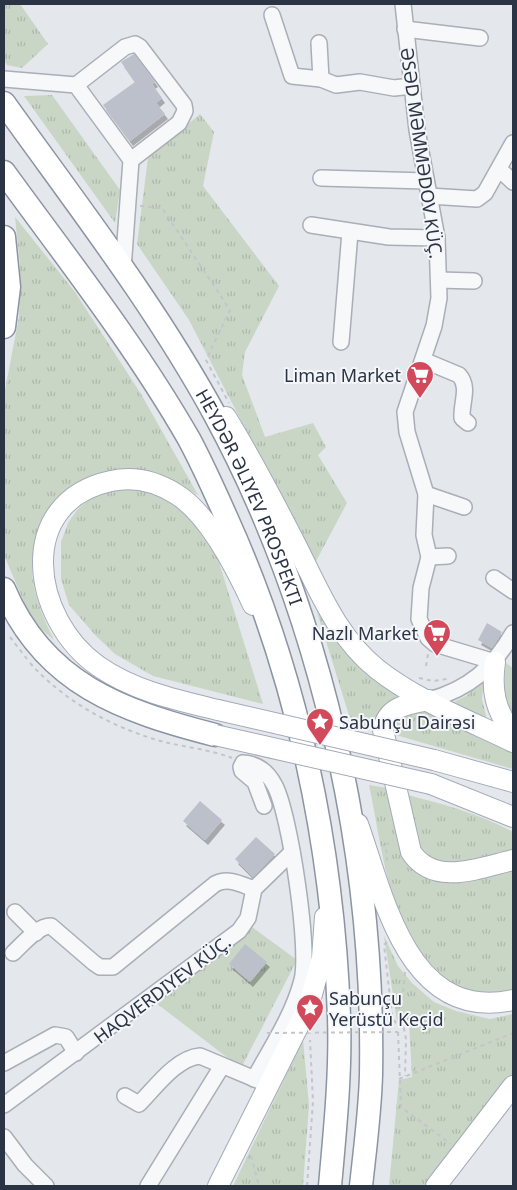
<svg xmlns="http://www.w3.org/2000/svg" width="517" height="1190" viewBox="0 0 517 1190" font-family="'Noto Sans',sans-serif">
<defs>
<pattern id="grass-tufts" width="24" height="20" patternUnits="userSpaceOnUse" patternTransform="scale(1.25)"><rect width="24" height="20" fill="#c9d6c5"/><path d="M3 7l-1-3M5 7V3M7 7l1-3M15 17l-1-3M17 17v-4M19 17l1-3" fill="none" stroke="#adb8ab"/></pattern>
<filter id="shadow"><feDropShadow dx="3" dy="5" stdDeviation="0" flood-color="#0004"/></filter>
</defs>
<rect width="100%" height="100%" fill="#e4e7ec"/>
<g fill="url(#grass-tufts)">
<polygon points="4,4 20,4 48,44 22,68 7,65 4,60"/>
<polygon points="52,95 120,190 115,223 24,96"/>
<polygon points="200,114 214,132 203,186 279,286 245,352 242,375 265,437 313,423 326,447 318,455 347,503 315,563 189,320 137,244 148,158"/>
<path d="M15,217L75,292L141,394L198,495C180,486 158,473 138,471C81,466 34,507 32,564C31,591 43,617 54,640L32,621L4,555V395L19,317L20,266Z"/>
<polygon points="115,487 144,488 169,499 189,517 218,559 263,704 153,676 115,654 96,636 69,605 61,579 61,542 68,523 77,510 94,495"/>
<polygon points="317,612 356,663 375,681 403,699 374,729 351,722"/>
<polygon points="506,663 513,668 513,721 503,695"/>
<polygon points="484,681 482,699 487,720 454,702 466,696"/>
<polygon points="415,711 428,712 513,752 513,769 389,733 396,719"/>
<path d="M369,785L387,788L414,869H513V991C489,993 465,995 443,980C439,977 435,971 431,966C387,918 382,846 369,785Z"/>
<path d="M400,793C439,803 478,813 513,832V854C482,860 437,878 414,846C409,839 403,804 400,793Z"/>
<polygon points="252,927 297,960 241,1068 156,1003"/>
<polygon points="384,936 398,966 412,983 434,1002 456,1011 490,1019 513,1014 513,1074 424,1186 389,1186 399,1080 412,1077 409,1022 397,1021"/>
<polygon points="303,1040 309,1105 303,1186 233,1186"/>
</g>
<g fill="#bbc0ca" filter="url(#shadow)">
<polygon points="134,54 155,82 152,84 162,98 156,103 165,114 130,141 103,105 135,82 121,62"/>
<polygon points="487,623 502,632 492,648 478,640"/>
<polygon points="200,801 222,820 205,840 183,821"/>
<polygon points="256,837 275,854 253,877 235,859"/>
<polygon points="245,944 267,962 250,982 229,964"/>
</g>
<g fill="none" stroke-linecap="round" stroke-linejoin="round">
<defs>
<g id="minor">
<polyline points="403,4 417,130 437,238 439,298 434,326 405,412 407,432 426,494 424,535 429,557 421,588 419,619 428,638 435,644 495,662"/>
<polyline points="272,15 292,76 321,79 336,85 360,82 394,88 412,86"/>
<polyline points="405,29 480,38"/>
<polyline points="319,43 321,79"/>
<polyline points="4,79 76,85 131,160 123,269"/>
<polyline points="76,85 125,47 135,44 140,47 184,105 185,111 179,123 131,160"/>
<polyline points="499,169 513,182"/>
<polyline points="321,178 426,181"/>
<polyline points="429,196 477,199 485,193 513,143"/>
<polyline points="311,225 389,237 437,238"/>
<polyline points="439,280 474,281"/>
<polyline points="341,342 350,232"/>
<path d="M423,360L459,375C470,387 461,403 462,418L468,423"/>
<polyline points="426,494 464,507"/>
<polyline points="429,557 448,556"/>
<polyline points="494,578 513,591"/>
<path d="M429,700C469,689 493,668 513,633"/>
<polyline points="15,912 36,933"/>
<path d="M13,953C23,944 37,926 51,926L94,963L100,967H113L215,884C228,877 240,884 254,889"/>
<polyline points="4,1063 55,1035 66,1037 76,1053"/>
<path d="M254,1079C271,1048 293,1015 302,980C310,949 290,815 275,786C268,772 258,764 243,763L241,767L242,771L255,782L264,806"/>
<path d="M125,1096L139,1104C155,1088 176,1058 200,1056L262,1082"/>
<polyline points="4,1105 239,931 248,918 254,889 292,852"/>
<polyline points="4,1137 25,1165 46,1186"/>
<polyline points="148,1186 222,1066"/>
</g>
<g id="major">
<path d="M226,417C251,458 273,500 295,543C318,588 336,636 377,669C416,700 468,720 513,742"/>
<path d="M495,662C491,690 495,711 513,733"/>
<path d="M429,700C408,704 387,706 383,730L411,852C434,887 479,868 513,860"/>
<path d="M218,710C176,700 134,691 98,666C31,619 14,502 111,481C134,476 157,482 176,494C209,514 237,570 253,605"/>
<polyline points="434,760 513,782"/>
<polyline points="431,784 513,817"/>
<path d="M358,824C384,897 408,1023 513,1000"/>
<polyline points="218,1186 309,1005 322,958 325,917"/>
<polyline points="436,1186 513,1086"/>
</g>
<g id="highway">
<path id="s1" d="M4,103C77,205 155,305 215,415C321,611 375,852 371,1075C370,1112 365,1149 361,1186"/>
<path d="M4,172C68,260 135,345 189,439C203,465 215,492 227,519C297,674 333,846 339,1016C341,1073 335,1130 330,1186"/>
<polyline points="4,237 9,287 4,327"/>
<path d="M4,589C44,684 122,711 215,735"/>
</g>
</defs>
<use href="#minor" stroke="#a9aeb7" stroke-width="18"/>
<use href="#major" stroke="#a3abb8" stroke-width="22"/>
<use href="#highway" stroke="#8b94a3" stroke-width="25"/>
<g stroke="#c2c5cb" stroke-width="2" stroke-dasharray="4 4" stroke-linecap="butt">
<polyline points="140,206 162,208 230,310 206,360 229,403"/>
<polyline points="10,637 27,659"/>
<path d="M30,663C65,702 113,728 164,742C186,747 211,750 232,758"/>
<polyline points="426,666 428,654"/>
<polyline points="419,678 433,681 447,679"/>
<polyline points="387,861 386,845 393,840"/>
<polyline points="387,942 384,945 392,1015 395,1022 403,1027"/>
<polyline points="405,972 401,1014 406,1039 405,1076"/>
<polyline points="398,1032 401,1107 451,1144"/>
<polyline points="399,1079 513,1033"/>
<polyline points="251,1156 259,1186"/>
<polyline points="307,1186 313,1101 310,1040"/>
</g>
<use href="#minor" stroke="#f7f8fa" stroke-width="15"/>
<use href="#major" stroke="#fff" stroke-width="20"/>
<use href="#highway" stroke="#fff" stroke-width="22"/>
<defs>
<g id="major-bridge">
<polyline points="218,710 434,760"/>
<polyline points="215,735 431,784"/>
</g>
</defs>
<use href="#major-bridge" stroke="#a3abb8" stroke-width="22" stroke-linecap="butt"/>
<polyline stroke="#c2c5cb" stroke-width="2" stroke-dasharray="4 4" stroke-linecap="butt" points="267,1033 398,1032"/>
<use href="#major-bridge" stroke="#fff" stroke-width="20"/>
</g>
<defs>
<symbol id="supermarket-pin" viewBox="-11 -11 22 30"><path d="M0 17L-7.5 6A9.5 9.5 0 1 1 7.5 6Z" fill="#d1495b" stroke="#f4f6f9"/><path d="M-6-5.5h2.5l.6 2H6L4.5 2H-2.5L-4.4-4H-6ZM-1.5 3.2a1.3 1.3 0 1 0 .1 0ZM3 3.2a1.3 1.3 0 1 0 .1 0Z" fill="#fff"/></symbol>
<symbol id="sight-pin" viewBox="-11 -11 22 30"><path d="M0 17L-7.5 6A9.5 9.5 0 1 1 7.5 6Z" fill="#d1495b" stroke="#f4f6f9"/><path d="M0-6L1.8-2.2L6-1.7L2.9 1.2L3.7 5.4L0 3.3L-3.7 5.4L-2.9 1.2L-6-1.7L-1.8-2.2Z" fill="#fff"/></symbol>
</defs>
<g fill-rule="evenodd">
<use href="#supermarket-pin" x="404" y="359" width="32" height="43"/>
<use href="#supermarket-pin" x="421" y="617" width="32" height="43"/>
<use href="#sight-pin" x="304" y="706" width="32" height="43"/>
<use href="#sight-pin" x="294" y="992" width="32" height="43"/>
</g>
<g text-anchor="middle" dominant-baseline="central" stroke-width="4" stroke-linejoin="round" paint-order="stroke">
<g font-size="18" fill="#2b3445" stroke="#f4f6f9">
<text transform="translate(422 153) rotate(82)">ƏSƏD MƏMMƏDOV KÜÇ.</text>
<text stroke="none"><textPath href="#s1" startOffset="466">HEYDƏR ƏLIYEV PROSPEKTI</textPath></text>
<text transform="translate(162 989) rotate(-37)">HAQVERDIYEV KÜÇ.</text>
</g>
<g font-size="18" fill="#2b3445" stroke="#f4f6f9" text-anchor="end">
<text x="401" y="375">Liman Market</text>
<text x="418" y="633">Nazlı Market</text>
<text x="339" y="722" text-anchor="start">Sabunçu Dairəsi</text>
<text x="329" y="998" text-anchor="start">Sabunçu<tspan x="329" dy="21">Yerüstü Keçid</tspan></text>
</g>
</g>
<rect width="517" height="1190" fill="none" stroke="#2b3445" stroke-width="10"/>
</svg>
